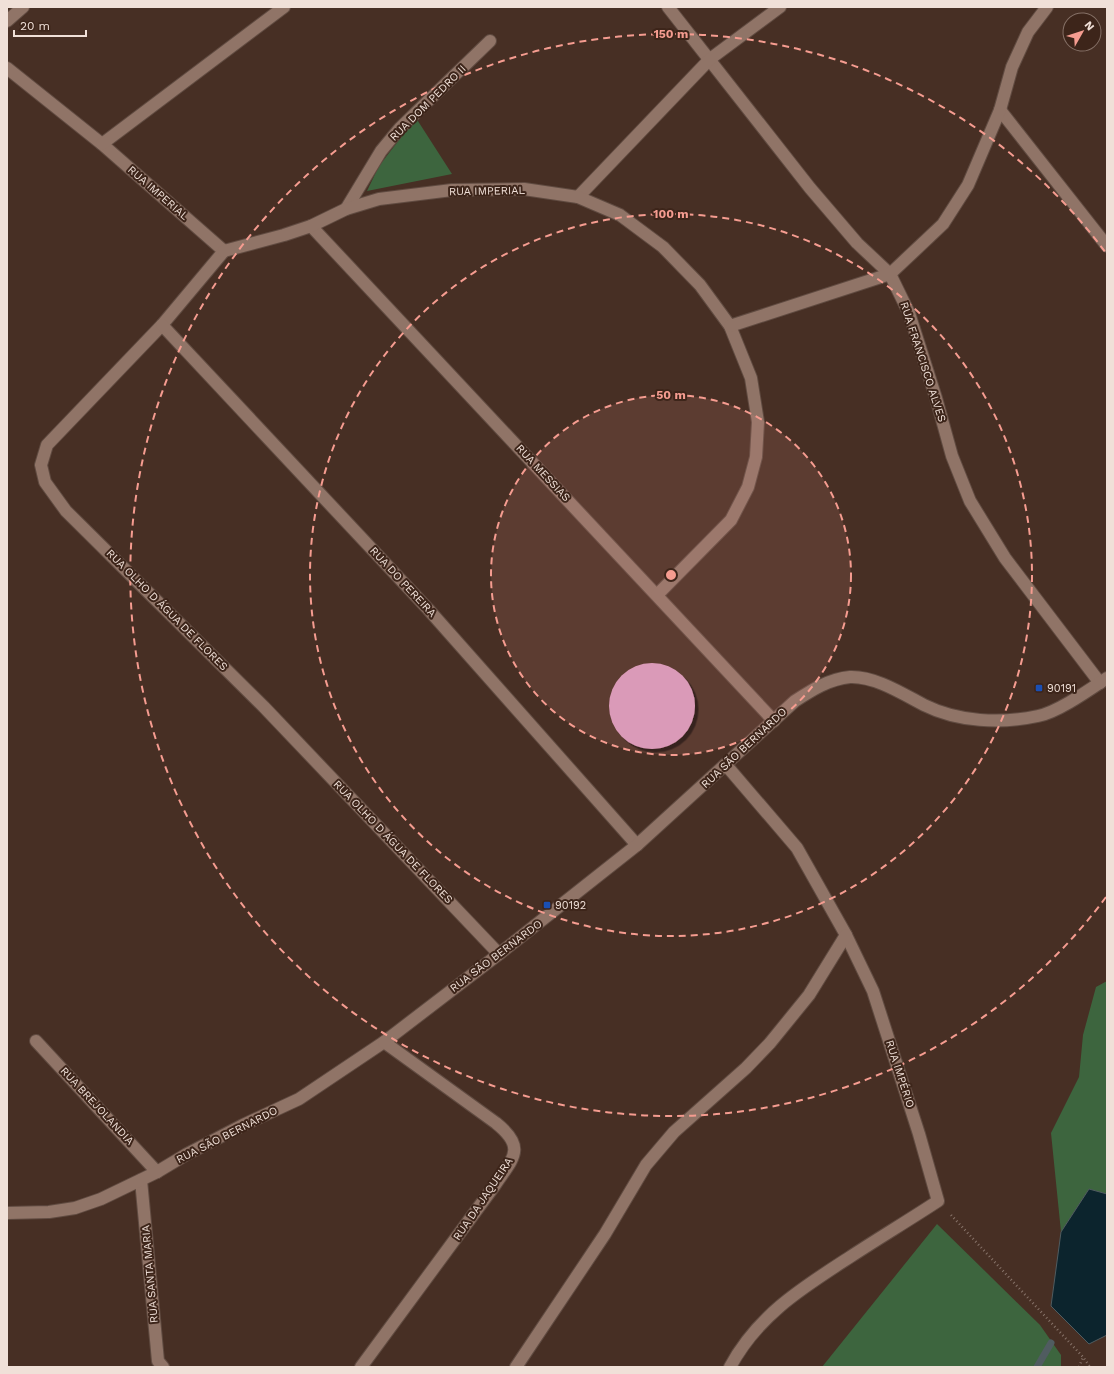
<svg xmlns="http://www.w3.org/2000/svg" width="1114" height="1374" viewBox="0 0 1114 1374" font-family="'Work Sans',sans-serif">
<defs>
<filter id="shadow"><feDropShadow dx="3.5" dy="3.5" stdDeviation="0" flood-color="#0009"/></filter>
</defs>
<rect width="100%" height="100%" fill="#472f24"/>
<g fill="#3d653e">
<polygon points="416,118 452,174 367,191 379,166"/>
<polygon points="1107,981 1107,1194 1089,1189 1061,1232 1051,1133 1079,1077 1083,1035 1096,987"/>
<polygon points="937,1224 1040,1325 1061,1355 1061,1367 822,1367"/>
</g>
<polygon fill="#0c242d" stroke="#505c60" points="1089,1189 1107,1194 1107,1335 1089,1344 1051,1306 1061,1232"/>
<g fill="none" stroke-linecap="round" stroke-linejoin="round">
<polyline stroke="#505c60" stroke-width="7" points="1037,1367 1051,1343"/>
</g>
<circle fill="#d79abd" filter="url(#shadow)" cx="652" cy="706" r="43"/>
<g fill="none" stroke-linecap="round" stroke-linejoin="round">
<defs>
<g id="minor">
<polyline points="668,7 810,188 857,243 890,274 909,313 936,398 952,456 970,501 1005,558 1100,683"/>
<polyline points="7,21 23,7"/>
<polyline points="7,68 102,144 224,251"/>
<polyline points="1000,110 1107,246"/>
<polyline points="102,144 284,7"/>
<polyline points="578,197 710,59 780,7"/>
<polyline points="346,209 381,151 400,128 490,41"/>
<polyline points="311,226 774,721"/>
<polyline points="224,251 162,325 47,445 41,465 45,482 66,511 264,707 499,954"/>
<polyline points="224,251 284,235 311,226 346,209 379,199 452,190 524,189 578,197 620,215 663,247 700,285 730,326 751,378 758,422 756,457 748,487 731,520 657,595"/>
<polyline points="162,325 428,609 637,845"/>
<polyline points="730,326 890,274 943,224 968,185 1000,110 1012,67 1028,32 1047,7"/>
<path d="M726,765L797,848L846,935L873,991L919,1134L938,1201C909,1220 879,1238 850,1257C802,1288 758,1315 730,1367"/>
<polyline points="36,1041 157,1172"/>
<polyline points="141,1180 158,1361 163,1367"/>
<path d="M7,1213L49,1212L75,1208L101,1199L157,1172L187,1154L243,1125L299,1099L384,1042L499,954L637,845L795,701C812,690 829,679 850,677C875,676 903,694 924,705C958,722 1001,724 1038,716C1058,712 1089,690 1107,678"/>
<path d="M361,1367L495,1185C513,1158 527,1148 496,1123L384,1042"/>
<polyline points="516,1367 605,1234 646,1165 674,1132 746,1068 770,1043 809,995 846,935"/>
</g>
</defs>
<use href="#minor" stroke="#604b41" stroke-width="14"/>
<g stroke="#88746a" stroke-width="2.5" stroke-dasharray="1 3" stroke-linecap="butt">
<polyline points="951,1215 1083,1357 1090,1367"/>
<polyline points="1079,1367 1083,1357"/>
</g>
<use href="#minor" stroke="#907467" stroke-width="12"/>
</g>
<circle cx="671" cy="575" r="180" fill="#f59c90" fill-opacity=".12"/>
<g fill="none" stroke="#f59c90" stroke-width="2" stroke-dasharray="7 5">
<circle cx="671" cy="575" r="180"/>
<circle cx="671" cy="575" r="361"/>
<path d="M1106 897A541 541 0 1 1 1106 253"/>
</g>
<g fill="#1a4fb4" stroke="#3d251a" stroke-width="1.5">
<rect x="1035" y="684" width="8" height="8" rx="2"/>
<rect x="543" y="901" width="8" height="8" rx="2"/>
</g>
<g text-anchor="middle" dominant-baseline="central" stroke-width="4" stroke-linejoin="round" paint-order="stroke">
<g font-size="11" fill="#f0e0d8" stroke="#3d251a">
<text transform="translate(428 103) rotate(-45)">RUA DOM PEDRO II</text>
<text transform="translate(487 191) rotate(-1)">RUA IMPERIAL</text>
<text transform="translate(158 193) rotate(41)">RUA IMPERIAL</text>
<text transform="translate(923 362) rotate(72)">RUA FRANCISCO ALVES</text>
<text transform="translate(543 473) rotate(47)">RUA MESSIAS</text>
<text transform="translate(403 582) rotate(47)">RUA DO PEREIRA</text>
<text transform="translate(167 610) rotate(45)">RUA OLHO D ÁGUA DE FLORES</text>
<text transform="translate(744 748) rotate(-43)">RUA SÃO BERNARDO</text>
<text transform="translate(393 842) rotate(46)">RUA OLHO D ÁGUA DE FLORES</text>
<text transform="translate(496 956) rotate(-37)">RUA SÃO BERNARDO</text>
<text transform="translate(900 1074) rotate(72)">RUA IMPÉRIO</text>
<text transform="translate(97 1106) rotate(47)">RUA BREJOLANDIA</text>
<text transform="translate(227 1135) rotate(-27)">RUA SÃO BERNARDO</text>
<text transform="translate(483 1199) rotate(-56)">RUA DA JAQUEIRA</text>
<text transform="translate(150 1274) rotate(-95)">RUA SANTA MARIA</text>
</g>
<g font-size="11" fill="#f0e0d8" stroke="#3d251a" text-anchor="start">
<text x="1047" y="688">90191</text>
<text x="555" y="905">90192</text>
</g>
</g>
<circle cx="671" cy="575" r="6" fill="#f59c90" stroke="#3d251a" stroke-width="2"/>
<g font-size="12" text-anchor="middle" font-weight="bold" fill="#f59c90" stroke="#3d251a" stroke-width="4" stroke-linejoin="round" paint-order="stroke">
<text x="671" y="38">150 m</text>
<text x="671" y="218">100 m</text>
<text x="671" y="399">50 m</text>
</g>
<rect width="1114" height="1374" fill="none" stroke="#f0e0d8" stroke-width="16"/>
<g transform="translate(1082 32) rotate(51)"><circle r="19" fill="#3d251a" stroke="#857066"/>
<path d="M0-3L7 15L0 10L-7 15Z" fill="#f59c90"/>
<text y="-6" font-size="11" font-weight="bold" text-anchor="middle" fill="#f0e0d8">N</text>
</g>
<path d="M14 30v6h72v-6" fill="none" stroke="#f0e0d8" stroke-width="2"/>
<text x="20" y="30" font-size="12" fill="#f0e0d8" stroke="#3d251a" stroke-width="3" paint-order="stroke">20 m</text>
</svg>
